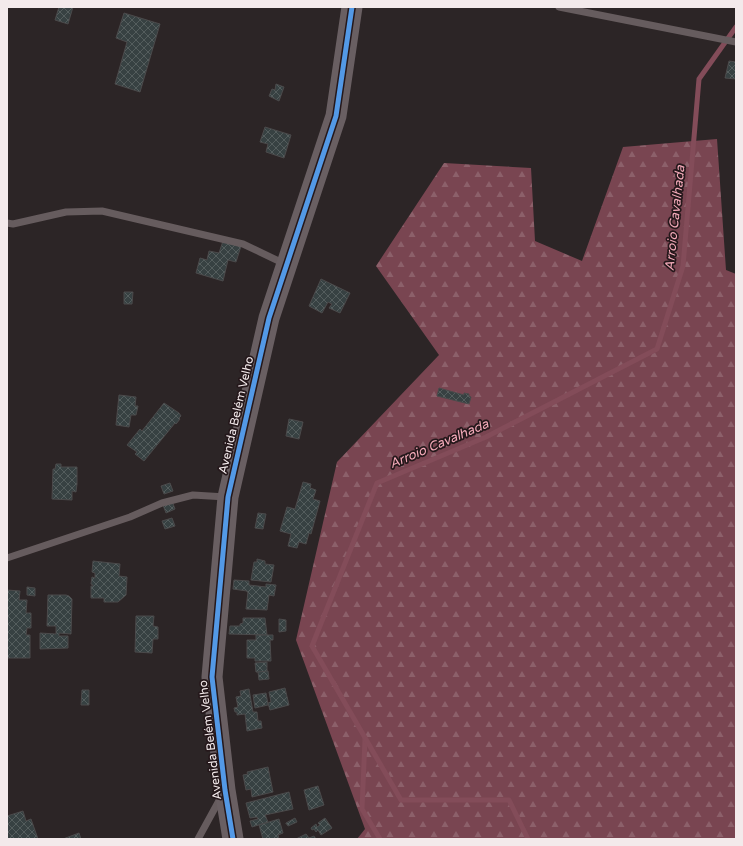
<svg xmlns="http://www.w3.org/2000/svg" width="743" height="846" viewBox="0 0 743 846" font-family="'Varela Round',sans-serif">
<defs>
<pattern id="forest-firs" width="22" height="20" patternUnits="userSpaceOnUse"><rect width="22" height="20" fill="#794551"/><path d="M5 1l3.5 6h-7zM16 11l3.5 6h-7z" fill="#8c606a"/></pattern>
<pattern id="building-cross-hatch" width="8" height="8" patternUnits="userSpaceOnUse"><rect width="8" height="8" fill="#374142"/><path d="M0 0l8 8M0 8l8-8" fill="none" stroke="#545d5d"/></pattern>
</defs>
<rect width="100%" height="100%" fill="#2c2526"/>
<polygon fill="url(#forest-firs)" points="717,139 726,270 736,274 736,839 357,839 365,829 296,640 337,462 439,355 376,266 444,163 531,168 535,241 582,261 623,147"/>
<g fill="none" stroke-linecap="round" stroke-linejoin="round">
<g stroke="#834c59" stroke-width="5">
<polyline points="365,739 362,809 380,839"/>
<polyline points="528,839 509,800 401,800 312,646 377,483 486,437 657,349 683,266 699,79 736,27"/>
</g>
</g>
<g fill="url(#building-cross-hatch)" stroke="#4b4a4b">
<polygon points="59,7 73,7 68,24 55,20"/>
<polygon points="124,13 160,24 140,92 115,84 127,42 116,38"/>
<polygon points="729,61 736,62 736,79 725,78"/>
<polygon points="276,84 284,87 279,101 269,96 272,89 275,90"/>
<polygon points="265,127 291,135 284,158 266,152 268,144 260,142"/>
<polygon points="223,241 241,246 236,262 228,260 223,281 196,273 200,258 207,260 209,251 219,253"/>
<polygon points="321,279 350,293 340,313 329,308 332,304 328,302 322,313 309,306"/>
<polygon points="124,292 133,292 132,304 124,304"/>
<polygon points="439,388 464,395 464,393 469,394 469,396 471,397 469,404 437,396"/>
<polygon points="119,395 136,397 135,406 138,406 136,415 131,415 129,427 116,425"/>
<polygon points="164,403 179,413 181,416 179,418 180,419 176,424 175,423 144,461 135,454 137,452 127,445 140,429 142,431"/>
<polygon points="289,419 303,422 299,439 286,436"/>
<polygon points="56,464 61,464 61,467 77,467 77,484 76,492 72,491 72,500 52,499 53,469 55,469"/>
<polygon points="303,482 311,484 310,488 316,490 313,499 320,501 311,534 309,533 306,544 299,542 297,548 288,546 291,534 280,531 287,507 295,509"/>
<polygon points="170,483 173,491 164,494 161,486"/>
<polygon points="172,501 175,509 166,513 163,505"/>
<polygon points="258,513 266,514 263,529 255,528"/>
<polygon points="172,518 175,526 165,529 162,521"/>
<polygon points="257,559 265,561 265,564 274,565 271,582 251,580 254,562 257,562"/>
<polygon points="93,561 120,564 119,576 127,577 126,595 118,602 104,602 104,598 91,598 91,586 93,586 93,585 91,584 92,577 95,578 95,573 92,572"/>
<polygon points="234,580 249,581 249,585 266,587 266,584 276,585 274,596 269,595 267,610 246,609 248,592 247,592 247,591 233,589"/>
<polygon points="27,587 35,588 35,596 27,595"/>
<polygon points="7,590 20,591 19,600 27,600 26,613 31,613 31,628 27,628 26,635 30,635 30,658 7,658 7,619 8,616 7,616"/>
<polygon points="48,595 66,595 69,596 72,599 71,634 59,633 59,636 68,636 68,648 40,649 40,633 56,634 56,626 47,626"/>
<polygon points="136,616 154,616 153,626 158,627 158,639 153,639 152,653 135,652"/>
<polygon points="243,618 265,618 267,635 229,634 230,626 240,626 240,624 243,623"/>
<polygon points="279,619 286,620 286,631 279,632"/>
<polygon points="256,635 273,635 273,640 270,640 271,661 255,661 255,658 247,658 247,640 256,640"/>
<polygon points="267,662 267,672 256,672 255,663"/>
<polygon points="268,671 269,679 259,680 258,672"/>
<polygon points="285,688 289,705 270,710 268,703 271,702 269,692"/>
<polygon points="249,689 253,712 257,712 258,721 261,721 262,728 247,731 245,714 237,715 237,712 235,712 234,708 238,707 236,697 241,696 240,691"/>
<polygon points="82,690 89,690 89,705 81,705"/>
<polygon points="266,693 268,705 255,708 253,695"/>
<polygon points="268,767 273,792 252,797 251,789 246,790 243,775 248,774 247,772"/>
<polygon points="318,786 324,805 309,810 304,790"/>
<polygon points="289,792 293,809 265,815 268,822 252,827 250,821 258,819 257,817 250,818 246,803"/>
<polygon points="23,811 26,821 31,819 38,839 7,839 7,816"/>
<polygon points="295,818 297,822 288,826 287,824 286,824 286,823"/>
<polygon points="325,818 332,828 321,835 318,830 316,832 314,829 312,830 311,828 316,824 317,827 320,825 318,823"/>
<polygon points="279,819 283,833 278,835 279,839 263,839 259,825"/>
<polygon points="79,833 81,839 63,839"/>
<polygon points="306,834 309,838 314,836 316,839 296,839"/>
</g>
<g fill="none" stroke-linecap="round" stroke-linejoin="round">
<g stroke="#665c5e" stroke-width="7">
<polyline points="559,7 736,42"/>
<polyline points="7,223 13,224 66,212 102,211 243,244 285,264"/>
<polyline points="7,558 130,517 162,503 193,495 226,497"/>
<polyline points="198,839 221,797"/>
</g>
<polyline stroke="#695f62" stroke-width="21" points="233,839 225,790 212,677 228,497 269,318 336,116 352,7"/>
<defs>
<polyline id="cycleway" points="233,839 225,790 212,677 228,497 269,318 336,116 352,7"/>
</defs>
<use href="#cycleway" stroke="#25181b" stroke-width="8"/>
<use href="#cycleway" stroke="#5399e6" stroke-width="5"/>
</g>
<g text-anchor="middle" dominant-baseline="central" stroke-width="3.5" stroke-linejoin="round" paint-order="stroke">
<g font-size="12" fill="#f3eaeb" stroke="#25181b">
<text transform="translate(236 415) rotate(-77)">Avenida Belém Velho</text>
<text transform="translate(210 740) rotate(-97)">Avenida Belém Velho</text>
</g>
<g font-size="13" font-style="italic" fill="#f5abba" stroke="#25181b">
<text transform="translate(675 218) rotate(-84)">Arroio Cavalhada</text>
<text transform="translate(439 444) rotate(-23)">Arroio Cavalhada</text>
</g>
</g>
<rect width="743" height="846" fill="none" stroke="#f3eaeb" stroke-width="16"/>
</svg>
